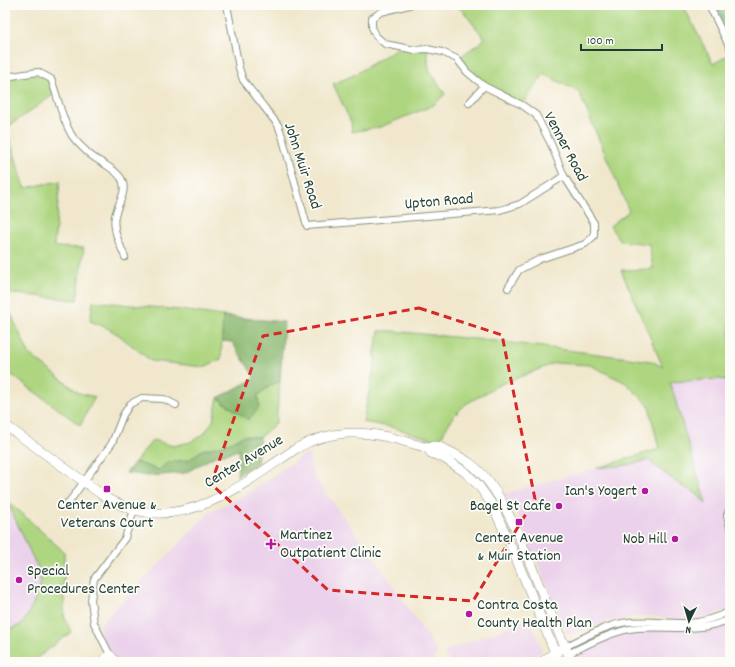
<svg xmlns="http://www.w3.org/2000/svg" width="735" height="667" viewBox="0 0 735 667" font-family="Dekko,sans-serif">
<rect width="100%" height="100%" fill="#fdfcf7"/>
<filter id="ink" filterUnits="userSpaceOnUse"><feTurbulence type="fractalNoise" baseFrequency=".025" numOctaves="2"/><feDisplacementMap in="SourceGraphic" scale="8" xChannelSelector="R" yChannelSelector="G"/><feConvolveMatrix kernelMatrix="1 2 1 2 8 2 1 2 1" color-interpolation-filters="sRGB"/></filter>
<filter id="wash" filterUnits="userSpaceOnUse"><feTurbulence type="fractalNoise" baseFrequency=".012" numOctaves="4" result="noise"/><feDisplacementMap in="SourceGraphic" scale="16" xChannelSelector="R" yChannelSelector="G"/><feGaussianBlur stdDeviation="0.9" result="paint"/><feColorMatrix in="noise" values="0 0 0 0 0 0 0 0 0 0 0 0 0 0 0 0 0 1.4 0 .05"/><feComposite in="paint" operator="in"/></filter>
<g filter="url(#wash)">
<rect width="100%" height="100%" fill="#f0e7cc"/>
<g fill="#ebd1eb">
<polygon points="720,379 730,381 730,611 724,611 705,618 676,619 650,616 630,617 626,619 608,621 571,635 568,633 560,618 555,604 551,600 548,594 549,590 538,564 532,554 525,537 525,532 517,514 511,508 503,494 597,468 628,465 648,460 680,485 696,493 705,503 670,382"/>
<polygon points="308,453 314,477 384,572 437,651 432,662 116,662 99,632 101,623 209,513 231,502 235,501 255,489 300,457"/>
<polygon points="5,497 39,571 41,579 38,591 26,619 22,624 18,626 7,629 5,629"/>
<polygon points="530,619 542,650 528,662 453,662 444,656 446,651"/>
<polygon points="730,619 730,658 720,662 572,662 568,654 584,646 636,628 682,629"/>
</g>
<g fill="#aed680" stroke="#668a5a">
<polygon points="456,5 683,5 713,64 730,54 730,121 729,122 730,124 730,381 720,379 670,382 706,504 696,493 680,485 648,460 628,465 597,468 659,449 649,406 626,383 590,365 555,363 499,385 466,404 452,418 439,441 391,427 363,422 375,364 375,351 379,331 391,331 496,341 613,356 651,361 663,367 621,270 653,269 649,244 620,241 610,226 629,211 579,92 544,74 522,105 484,86 457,59 485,39 463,11"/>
<polygon points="709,5 730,5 730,46"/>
<polygon points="399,47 427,49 429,69 445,94 434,105 380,127 352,132 351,122 333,84 354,75"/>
<polygon points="38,72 51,79 56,93 6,128 25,188 60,181 54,247 84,248 77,300 5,293 5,77"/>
<polygon points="93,301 180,310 223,316 221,359 204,367 151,361 119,335 107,328 90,321"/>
<polygon points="5,312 10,312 29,354 79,393 95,397 80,425 9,373 5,347"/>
<polygon points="280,381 276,423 260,437 243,436 224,445 202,450 189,460 167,462 159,470 135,462 153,440 173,446 190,442 204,434 213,421 218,398 230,407 259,408 258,395 270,386"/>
<path d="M6,499L64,552V616L71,632L32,662H5V629L13,628L22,624C30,613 44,584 39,571Z"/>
</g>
<g fill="#8ab76e" stroke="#547a51">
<polygon points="223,316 284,322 280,381 270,386 258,395 259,408 248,420 218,398 255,378 232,342 222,341"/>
<polygon points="243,436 260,437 257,463 237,476 239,450 215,456 185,473 149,476 126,473 135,462 159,470 167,462 189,460 202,450 224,445"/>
</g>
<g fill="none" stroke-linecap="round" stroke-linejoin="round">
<polyline stroke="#71a4dd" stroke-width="1.5" points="716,5 730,29"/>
</g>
</g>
<g filter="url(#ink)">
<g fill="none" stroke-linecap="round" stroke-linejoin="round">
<defs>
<g id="street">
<polyline points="227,5 239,68 243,80 278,125 282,136 307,226 500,210 520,204 564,176"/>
<polyline points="409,5 381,12 372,18 372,27 376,36 385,44 415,50 427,49 442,52 457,59 467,72 484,86 522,105 536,115 551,144 564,176 594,223 594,236 585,244 540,259 519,270 508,288"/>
<polyline points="709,5 730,48"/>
<path d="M5,77L38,72L51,79C58,97 61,117 71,134C74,140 82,147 87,152C97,162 113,166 121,178C129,191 117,204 115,216C112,229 120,245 125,257"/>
<polyline points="469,103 484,86"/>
<polyline points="62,506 69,502 112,443 123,415 130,404 142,398 164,399 176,405"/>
<polyline points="730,508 727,515 730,527"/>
<path d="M565,647C583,638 602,627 622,623C645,619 666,624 689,623C703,622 718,617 730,611"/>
<path d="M568,654C588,644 615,630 637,628C671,625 696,634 730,619"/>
<polyline points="110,655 94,623 91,600 94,579 125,538 134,510"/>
</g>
<g id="secondary">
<path d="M5,425L108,499C117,503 125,507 134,510C195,526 250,479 297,448C331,429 364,430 400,440C409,442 418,446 426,447C429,447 432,446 435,446C443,447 464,459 471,464C504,488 527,557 543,595C552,618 562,640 572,662"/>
<polyline points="427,447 431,453 444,458 465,472 479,486 493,506 513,551 559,662"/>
<polyline points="102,662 110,655 116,662"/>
<polyline points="542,662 560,649"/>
</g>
</defs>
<use href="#street" stroke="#889280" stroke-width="8"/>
<use href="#secondary" stroke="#889280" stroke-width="10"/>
<use href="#street" stroke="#fff" stroke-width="6"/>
<use href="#secondary" stroke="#fff" stroke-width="9"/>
</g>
</g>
<path fill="none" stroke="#d62828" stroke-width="3" stroke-dasharray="8 5" stroke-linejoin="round" d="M419,308L502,335L535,499L473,601L328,590L211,484L263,336Z"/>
<g fill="#b5179e" stroke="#fdfcf7" stroke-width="1.5">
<rect x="103" y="485" width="8" height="8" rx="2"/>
<circle cx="645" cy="491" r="4"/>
<circle cx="559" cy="506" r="4"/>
<rect x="515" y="518" width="8" height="8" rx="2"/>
<circle cx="675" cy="539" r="4"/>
<path d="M269 538h4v4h4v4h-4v4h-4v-4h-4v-4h4z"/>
<circle cx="19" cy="580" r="4"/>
<circle cx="469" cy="614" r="4"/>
</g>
<g text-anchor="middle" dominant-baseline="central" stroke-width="3.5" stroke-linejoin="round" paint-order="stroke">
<g font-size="16" fill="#1f3d34" stroke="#fdfcf7">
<text transform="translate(565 147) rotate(62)">Venner Road</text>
<text transform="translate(302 166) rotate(72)">John Muir Road</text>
<text transform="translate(439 202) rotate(-5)">Upton Road</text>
<text transform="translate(244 462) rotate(-31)">Center Avenue</text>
</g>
<g font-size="16" fill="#1f3d34" stroke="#fdfcf7" text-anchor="end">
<text x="637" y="491">Ian's Yogert</text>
<text x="107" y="505" text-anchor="middle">Center Avenue &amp;<tspan x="107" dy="18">Veterans Court</tspan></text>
<text x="551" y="506">Bagel St Cafe</text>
<text x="280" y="535" text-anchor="start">Martinez<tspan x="280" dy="18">Outpatient Clinic</tspan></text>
<text x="519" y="538" text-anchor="middle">Center Avenue<tspan x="519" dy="18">&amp; Muir Station</tspan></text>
<text x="667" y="539">Nob Hill</text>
<text x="27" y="571" text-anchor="start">Special<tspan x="27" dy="18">Procedures Center</tspan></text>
<text x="477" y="605" text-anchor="start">Contra Costa<tspan x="477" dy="18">County Health Plan</tspan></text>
</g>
</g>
<rect width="735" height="667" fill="none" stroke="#fdfcf7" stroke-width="20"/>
<g transform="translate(689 621) rotate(185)" stroke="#fdfcf7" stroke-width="3" paint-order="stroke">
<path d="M0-3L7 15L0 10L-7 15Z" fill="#1f3d34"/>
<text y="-6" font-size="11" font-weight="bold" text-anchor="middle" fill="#1f3d34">N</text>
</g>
<path d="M581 44v6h81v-6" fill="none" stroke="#1f3d34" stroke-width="2"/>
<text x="587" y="44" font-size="12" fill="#1f3d34" stroke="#fdfcf7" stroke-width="3" paint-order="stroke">100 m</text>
</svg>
